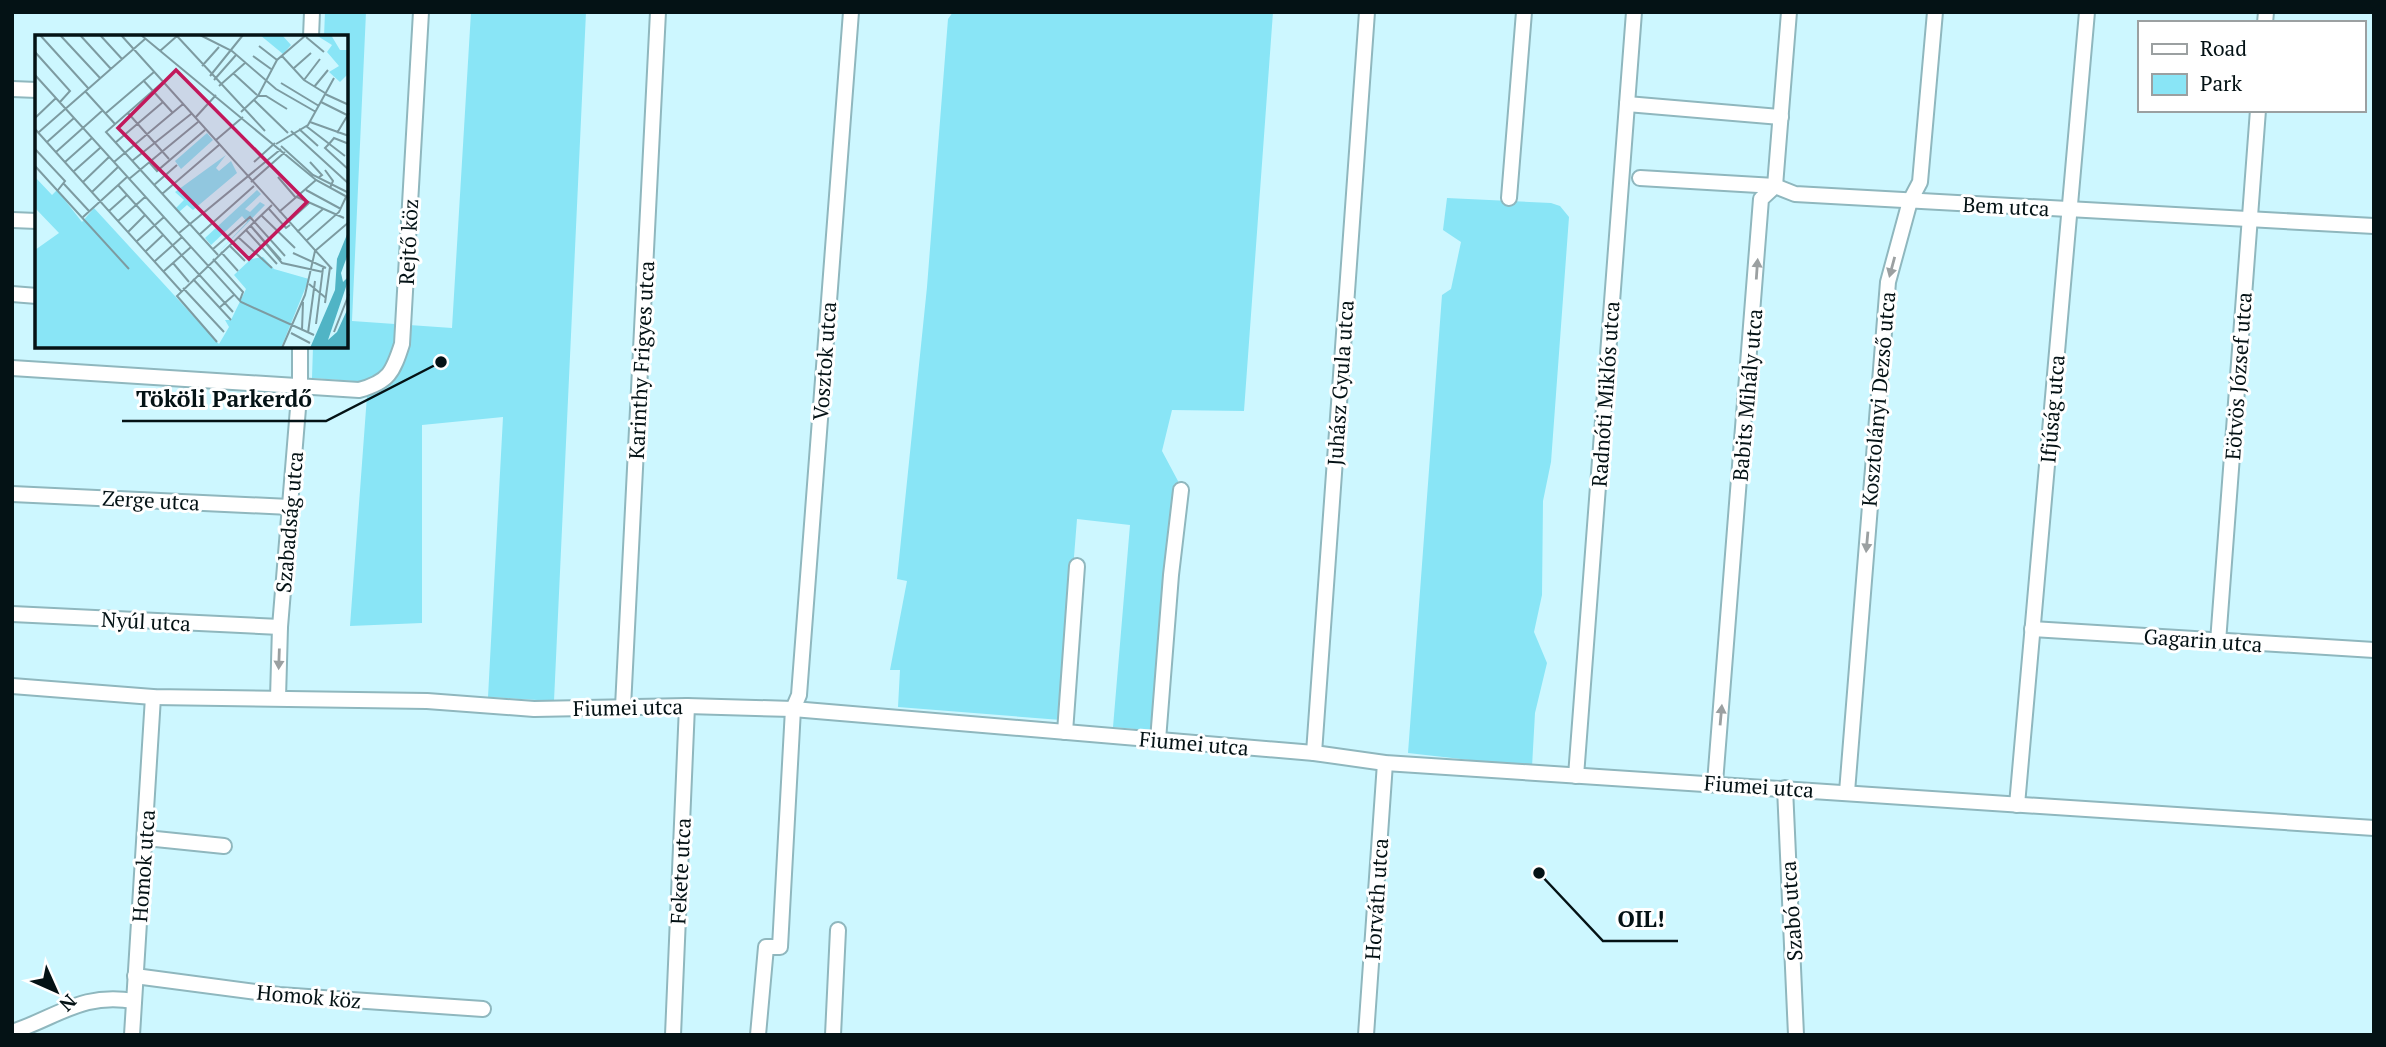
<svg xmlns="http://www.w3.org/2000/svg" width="2386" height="1047" viewBox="0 0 2386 1047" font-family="'PT Serif',serif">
<rect width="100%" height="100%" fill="#cdf7ff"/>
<g fill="#89e5f6">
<polygon points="325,12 366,12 352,321 452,328 471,12 586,12 554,701 488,697 503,417 422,425 422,623 350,626 368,382 312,378 313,347 346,346 346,37 324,37"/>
<polygon points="953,12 1273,12 1244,411 1172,410 1162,451 1178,481 1166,594 1157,731 1113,727 1130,525 1077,519 1061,720 898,707 900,670 890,670 907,581 897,579 927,287 948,19"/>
<polygon points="1447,198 1551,203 1560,206 1569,217 1551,462 1543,501 1542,595 1534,632 1547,663 1535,713 1532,767 1408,753 1442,295 1451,289 1461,242 1443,230"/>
</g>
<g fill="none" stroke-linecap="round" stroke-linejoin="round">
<defs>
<g id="minor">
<polyline points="2265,23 2266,12"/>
<polyline points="311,37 312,12"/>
<polyline points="12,89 37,90"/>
<polyline points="1627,104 1781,117"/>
<polyline points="1640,178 1775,186 1795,194 2374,226"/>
<polyline points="1509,198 1524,12"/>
<polyline points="12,220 37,221"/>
<polyline points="12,294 37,296"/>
<path d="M12,368L359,390C389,382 393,372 402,344L421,12"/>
<polyline points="12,494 290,507"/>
<polyline points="12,614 280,627"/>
<polyline points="2032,629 2374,650"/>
<polyline points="2218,642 2258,110"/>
<polyline points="12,686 153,697 427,701 534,709 687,706 793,709 1314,753 1385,763 2374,828"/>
<polyline points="278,698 280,627 300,384 300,346"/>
<polyline points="623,707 658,12"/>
<polyline points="1065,732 1077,566"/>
<polyline points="1158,740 1171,575 1181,490"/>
<polyline points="1314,753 1367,12"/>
<polyline points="1576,776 1634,12"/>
<polyline points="1715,783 1761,199 1775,186 1789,12"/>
<polyline points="1785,788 1796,1035"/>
<polyline points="1847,792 1888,282 1910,201 1920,182 1935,12"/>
<polyline points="2017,805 2087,12"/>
<polyline points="146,838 224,846"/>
<polyline points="135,976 279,995 483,1009"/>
<path d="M12,1032C58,1017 82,992 134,1001"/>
<polyline points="132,1035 153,697"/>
<polyline points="673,1035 687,706"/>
<polyline points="758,1035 766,947 780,947 793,709 799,695 851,12"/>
<polyline points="833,1035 838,930"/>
<polyline points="1366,1035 1385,763"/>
</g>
</defs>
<use href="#minor" stroke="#8fb7be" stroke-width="18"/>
<use href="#minor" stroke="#fff" stroke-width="14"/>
</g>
<defs><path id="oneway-solid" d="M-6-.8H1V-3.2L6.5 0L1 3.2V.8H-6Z" transform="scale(1.75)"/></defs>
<g fill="#9ba0a1">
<use href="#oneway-solid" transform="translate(1892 267) rotate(105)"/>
<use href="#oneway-solid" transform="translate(1757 269) rotate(-86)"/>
<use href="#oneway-solid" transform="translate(1867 542) rotate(95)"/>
<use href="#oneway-solid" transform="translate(279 659) rotate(92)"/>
<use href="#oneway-solid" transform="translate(1721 715) rotate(-85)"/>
</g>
<g text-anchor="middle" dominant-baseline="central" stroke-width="6" stroke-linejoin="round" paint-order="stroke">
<g font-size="21" fill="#041215" stroke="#fff">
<text transform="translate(2006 206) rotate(3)">Bem utca</text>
<text transform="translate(408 242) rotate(-87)">Rejtő köz</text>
<text transform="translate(641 360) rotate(-87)">Karinthy Frigyes utca</text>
<text transform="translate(824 361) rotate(-86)">Vosztok utca</text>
<text transform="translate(2238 376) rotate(-86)">Eötvös József utca</text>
<text transform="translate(1340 383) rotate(-86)">Juhász Gyula utca</text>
<text transform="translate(1605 394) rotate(-86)">Radnóti Miklós utca</text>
<text transform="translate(1747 395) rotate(-85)">Babits Mihály utca</text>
<text transform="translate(1878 399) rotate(-85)">Kosztolányi Dezső utca</text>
<text transform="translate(2052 409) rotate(-85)">Ifjúság utca</text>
<text transform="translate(151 500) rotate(3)">Zerge utca</text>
<text transform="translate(289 522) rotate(-85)">Szabadság utca</text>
<text transform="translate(146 621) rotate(3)">Nyúl utca</text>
<text transform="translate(2203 640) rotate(4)">Gagarin utca</text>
<text transform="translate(628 707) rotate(-1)">Fiumei utca</text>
<text transform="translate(1194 743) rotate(5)">Fiumei utca</text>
<text transform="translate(1759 786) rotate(4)">Fiumei utca</text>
<text transform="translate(143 866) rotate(-86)">Homok utca</text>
<text transform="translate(680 871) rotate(-87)">Fekete utca</text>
<text transform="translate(1376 899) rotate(-86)">Horváth utca</text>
<text transform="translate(1791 911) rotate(-94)">Szabó utca</text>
<text transform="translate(309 996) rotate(5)">Homok köz</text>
</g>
</g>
<g transform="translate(35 35)">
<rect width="313" height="313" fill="#cdf7ff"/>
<path d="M225,0H247L256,10L248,19ZM281,0H296L305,15H313V39L305,47L294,37L304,31L292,17L297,10ZM172,98L178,105L146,134L140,126ZM191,120L181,133L184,136L196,126L202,138L158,175L152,170L144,177L141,173L149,165L140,157ZM0,142L17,160L22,155L47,187L59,173L184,309L194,292L190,285H196L211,254L199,240L216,224L228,222L239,234L274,244L246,313H0V215L24,198L0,173ZM222,155L226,159L210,174L215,177L225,167L230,170L183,218L212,187L207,181L176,210L170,203Z" fill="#89e5f6"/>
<path d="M313,197V219L306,238L308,247L313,242V246L293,305L302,297L313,273V313H275L300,255L302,224Z" fill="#50b4c5"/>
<path fill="none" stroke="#7d9ba1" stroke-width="2" d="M5,0L53,53M25,0L65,43M45,0L76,34M65,0L87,24M86,0L297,234M106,0L281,145L314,163M141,0L230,96M165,0L197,16L241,54L281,77M271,2L289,17M224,11L242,25M125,16L142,1M0,17L35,56L25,67M218,21L236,34M247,21L269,45L290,58M167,31L184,12M259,33L276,18M198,38L222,60M0,40L206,267L279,300M175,41L208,0M108,45L137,77M179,45L201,20M269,45L285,24M128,47L71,97L183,220M246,48L284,71M184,51L210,28M279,52L293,35M50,56L80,89M290,59L314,70M222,61H231L252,74M219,65L253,98M286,67L312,80M206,77L223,61L242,25L271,0M71,78L119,37M93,78L134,124M0,83L21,63M160,83L181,60M275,87L314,101M271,91L310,121M0,94L146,256M264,94L283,111M256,96L314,149M4,97L110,4M302,98L314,78M181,105L208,82M12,107L39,83M80,108L128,67M241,109L273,90L299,43M294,109L290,113L314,135M294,109L299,103L314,109M246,111L278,140L314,158M0,114L30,146L23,155M21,117L68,75M97,126L156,79M30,127L57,103M79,127L148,69M114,127L122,136L170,95M219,127L240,108M275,127L287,140L283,143M0,131L94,234M290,135L298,146L295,153M38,137L65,113M243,142L261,163M94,144L163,87M48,147L74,122M216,147L250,117M29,149L54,176M83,150L198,277M119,150L142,130M271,155L306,174M57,157L83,132M127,159L184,110M262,162L309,183M234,174L251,193L255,190M74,176L92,160M244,177L281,145M227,181L260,213M48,182L92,142M83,186L110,162M253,187L274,168M211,195L242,229M93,197L110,180M262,197L288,174M144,198L246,114M164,200L219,151M203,202L237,233M102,206L129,182M271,206L304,177L311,162M195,211L210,226M178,214L215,182L250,221M111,216L128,200M280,216L314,187M186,217L203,236M258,218L291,233M178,224L208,257L205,265M246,225L215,190L247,228L288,237M120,226L147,202M138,228L154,247M129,236L156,212M158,244L196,285M274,249L291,263M148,253L189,297M290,268L295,232M184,273L200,259M281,289L288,233M267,295L268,267M299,297L314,259M256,298L275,308M273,298L280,246M182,307L142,261L237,170M247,313L270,260L280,216"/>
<path fill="#c2185b" fill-opacity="0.15" stroke="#c2185b" stroke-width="3.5" d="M141,35L272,167L214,224L83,93Z"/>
<rect width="313" height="313" fill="none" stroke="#041215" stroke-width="3.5"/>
</g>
<path fill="none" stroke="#041215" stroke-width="2.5" d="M441 362L326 421H122M1539 873L1603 941H1678"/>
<g fill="#041215" stroke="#fff" stroke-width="2.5">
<circle cx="441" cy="362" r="7"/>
<circle cx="1539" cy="873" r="7"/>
</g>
<g font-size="23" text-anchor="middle" font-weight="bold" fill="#041215" stroke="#fff" stroke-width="6" stroke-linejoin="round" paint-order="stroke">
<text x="224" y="407">Tököli Parkerdő</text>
<text x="1641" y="927">OIL!</text>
</g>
<rect width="2386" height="1047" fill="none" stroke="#041215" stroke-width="28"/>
<rect x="2138" y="21" width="228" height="91" fill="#ffffff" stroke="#9ba0a1" stroke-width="2"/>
<rect x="2152" y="44" width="35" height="10" fill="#ffffff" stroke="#9ba0a1" stroke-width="2"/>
<text x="2200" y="56" font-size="21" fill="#041215">Road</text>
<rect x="2152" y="74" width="35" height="21" fill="#89e5f6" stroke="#9ba0a1" stroke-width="2"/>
<text x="2200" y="91" font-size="21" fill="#041215">Park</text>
<g transform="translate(56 991) rotate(135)" stroke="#ffffff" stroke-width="5" paint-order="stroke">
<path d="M0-5L12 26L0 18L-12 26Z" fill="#041215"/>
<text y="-10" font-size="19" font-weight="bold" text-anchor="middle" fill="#041215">N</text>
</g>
</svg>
